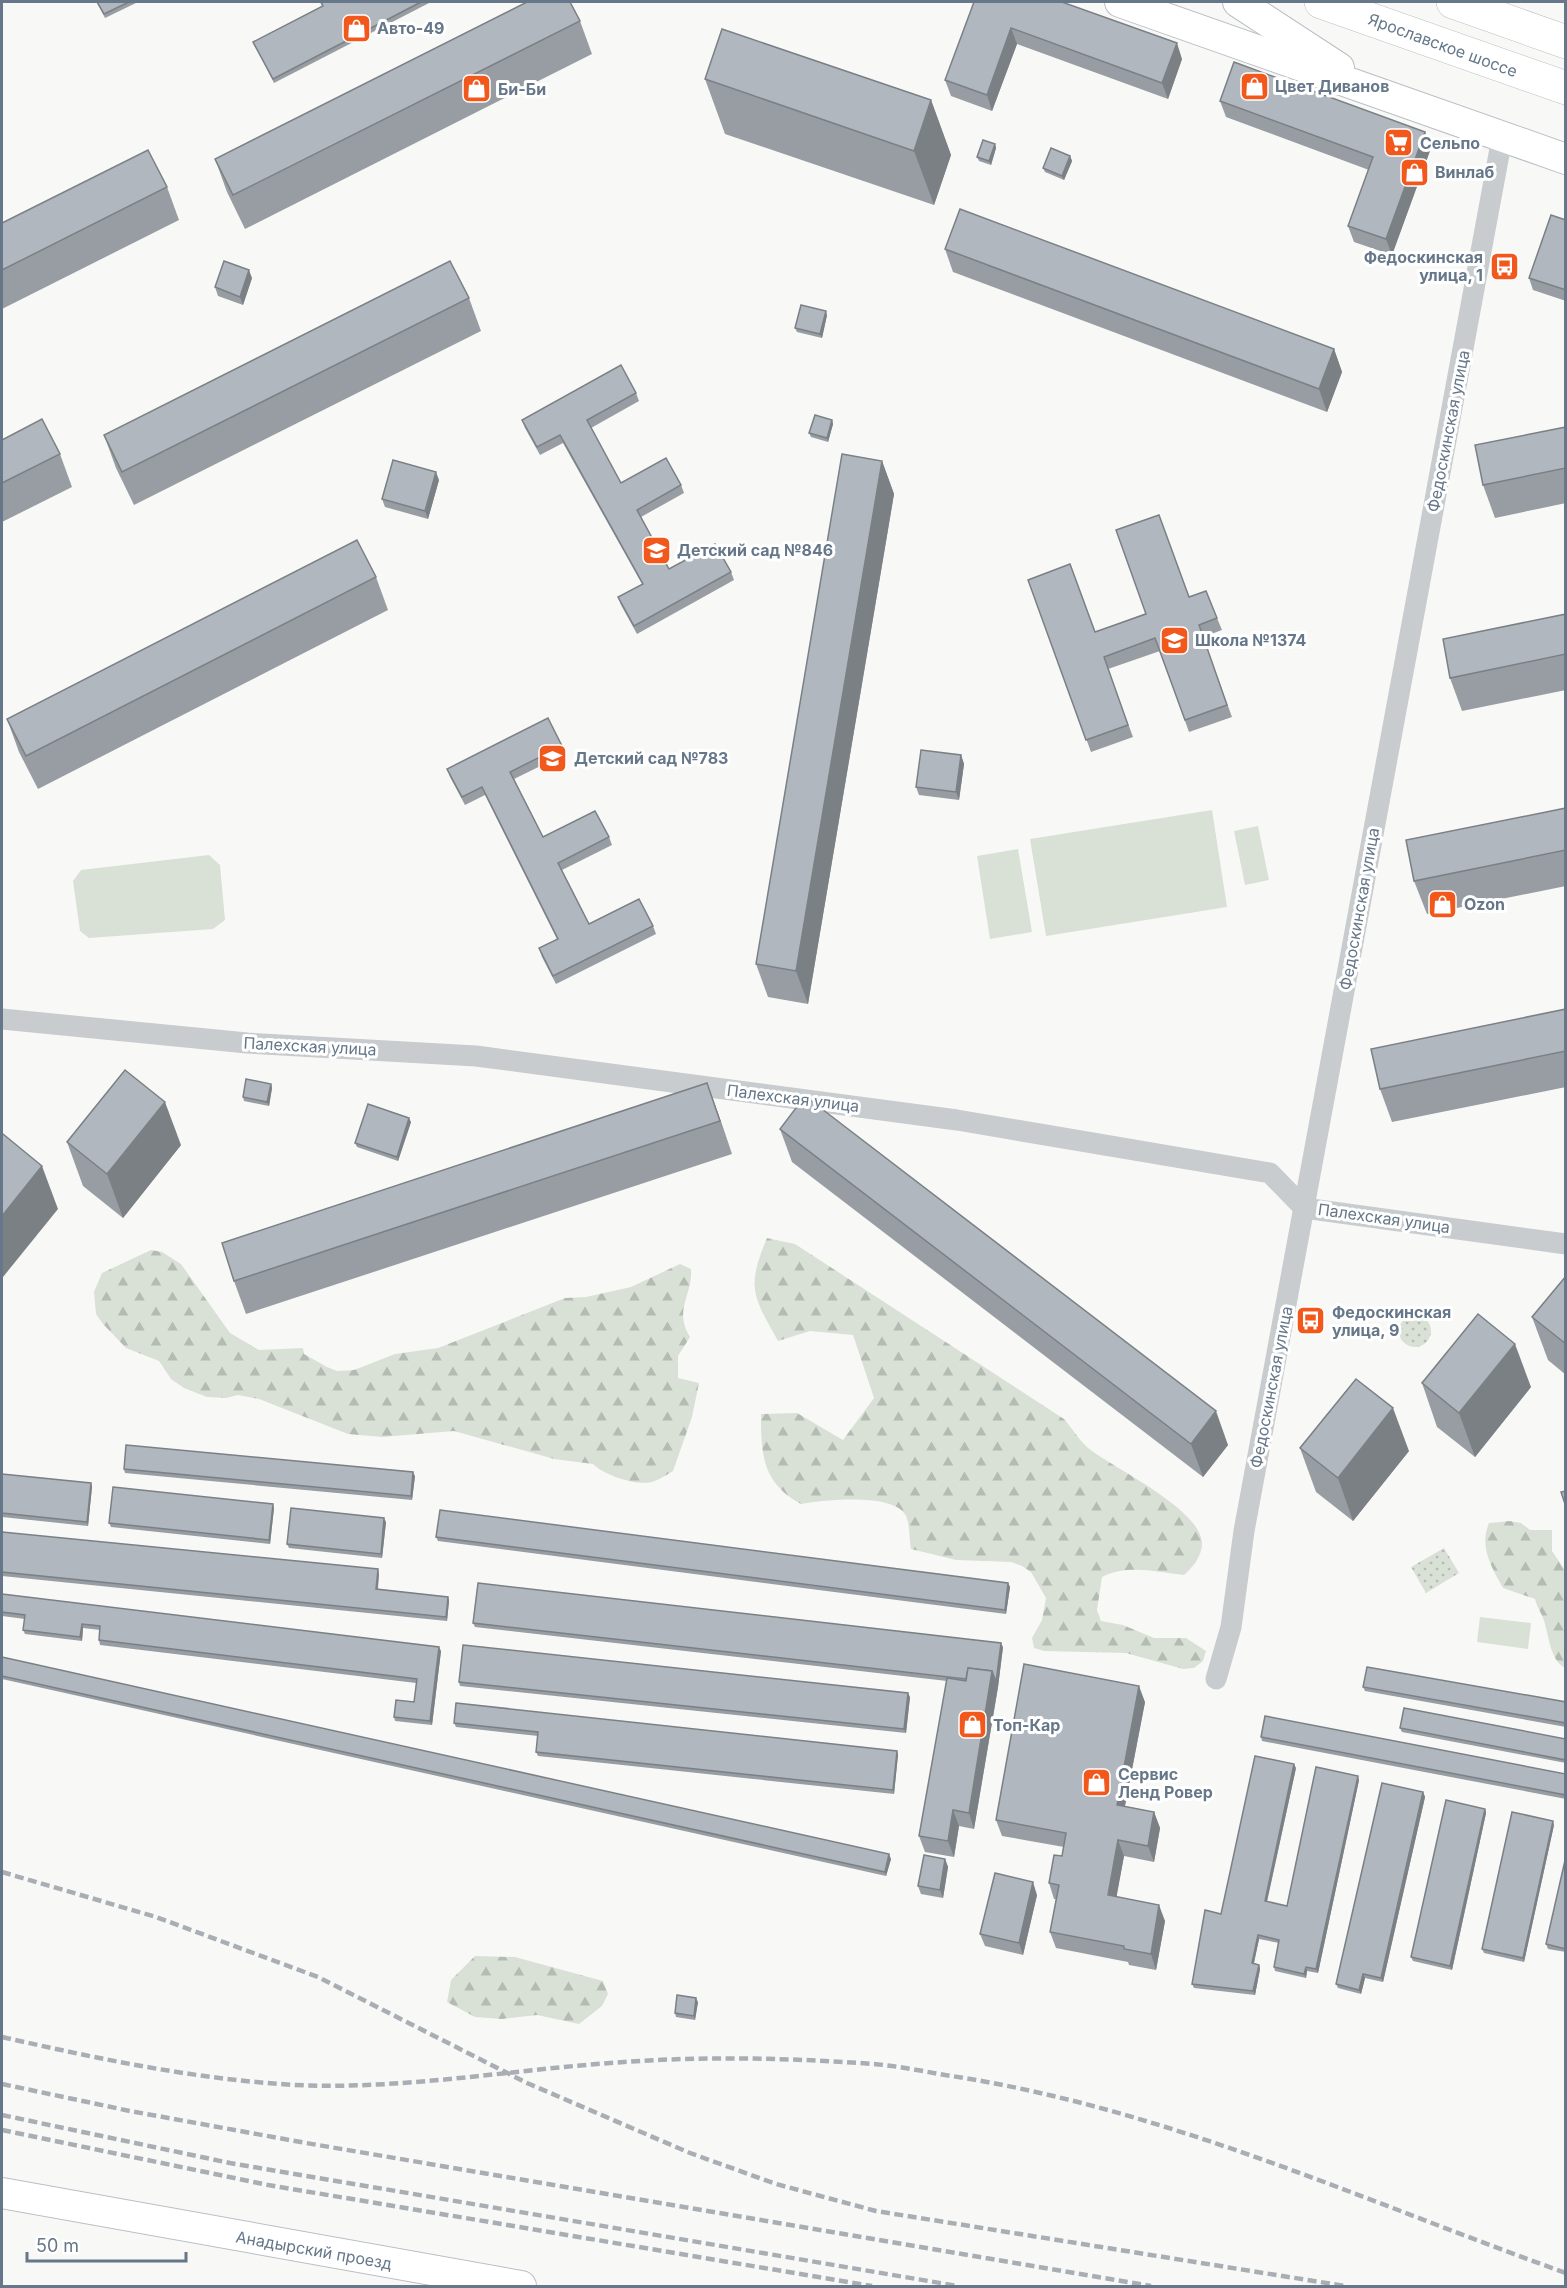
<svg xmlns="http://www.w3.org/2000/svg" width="1567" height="2288" viewBox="0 0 1567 2288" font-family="Inter,sans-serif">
<defs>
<pattern id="forest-firs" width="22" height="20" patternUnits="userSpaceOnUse" patternTransform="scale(1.5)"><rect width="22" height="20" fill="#d9e1d6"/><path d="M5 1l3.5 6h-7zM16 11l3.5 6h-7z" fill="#b4bbb3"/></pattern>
<pattern id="park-dots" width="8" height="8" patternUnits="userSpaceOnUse" patternTransform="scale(1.5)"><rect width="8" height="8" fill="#d9e1d6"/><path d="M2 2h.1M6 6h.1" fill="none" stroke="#b4bbb3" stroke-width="1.8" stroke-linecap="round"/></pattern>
</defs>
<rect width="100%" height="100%" fill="#f8f9f6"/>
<g fill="url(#forest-firs)">
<path d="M767,1238L795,1244L1064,1419C1072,1428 1079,1440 1088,1448C1113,1468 1202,1509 1202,1544C1202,1556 1192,1568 1184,1575C1156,1572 1128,1564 1102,1577L1097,1610L1101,1621L1123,1625L1154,1638H1186L1206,1651L1203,1661L1194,1668L1183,1669L1126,1653L1044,1651L1034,1648L1032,1638L1042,1620L1046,1598L1031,1572L1022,1566L1011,1562L956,1560L911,1549C909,1539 910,1524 906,1516C895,1492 822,1500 801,1504C762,1483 761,1454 761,1414L797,1413L843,1440L874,1398L853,1335L810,1331L778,1341C753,1296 746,1288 767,1238Z"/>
<path d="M151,1250L162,1252L181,1264L230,1333L259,1350L303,1348L304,1354L327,1367L337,1371L354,1370L395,1354L438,1348L565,1298L586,1297L631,1287L680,1264L691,1269C693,1296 673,1309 690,1337L678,1356V1378L699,1383L692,1417L673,1471C666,1475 659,1480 652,1482C635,1486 604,1475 593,1464L554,1459L454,1431L382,1437L348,1434L259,1399L238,1395L226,1398L207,1397L184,1388L171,1379L159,1361L126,1348L103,1324L96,1314L94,1292L102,1273Z"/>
<path d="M1510,1521L1521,1523L1530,1530H1552V1551L1565,1570V1668C1550,1660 1549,1636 1544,1621C1542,1613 1537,1608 1535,1599L1503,1588C1491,1566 1479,1547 1489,1523Z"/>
<polygon points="475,1956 515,1957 603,1981 608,1994 602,2006 579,2024 537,2015 502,2019 475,2017 447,2002 451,1980"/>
</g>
<g fill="url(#park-dots)">
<circle cx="1415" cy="1331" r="16"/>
<polygon points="1444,1548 1459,1573 1426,1593 1411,1567"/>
</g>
<g fill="#d9e1d6">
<polygon points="1212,810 1227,907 1046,936 1030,839"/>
<polygon points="1258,826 1269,880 1245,885 1234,831"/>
<polygon points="1018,849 1032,932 990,939 977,856"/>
<polygon points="209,855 220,865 225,920 213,929 89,938 80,931 73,881 81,870"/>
<polygon points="1480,1617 1531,1623 1528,1649 1477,1642"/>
</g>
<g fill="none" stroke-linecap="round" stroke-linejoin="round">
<defs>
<g id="secondary">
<polyline points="1120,2 1566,159"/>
<polyline points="1238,2 1339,68"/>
<polyline points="2,2193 521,2286"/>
</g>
<g id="primary">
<polyline points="1321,2 1566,88"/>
<polyline points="1453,2 1566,42"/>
</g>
</defs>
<use href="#secondary" stroke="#babfc4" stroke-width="32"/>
<use href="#primary" stroke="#bbbfc3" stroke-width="34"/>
<g stroke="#c8cccf" stroke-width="21">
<polyline points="2,1019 247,1043 476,1056 957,1120 1270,1173 1304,1208 1566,1244"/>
<polyline points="1216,1679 1231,1627 1244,1531 1502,138"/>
</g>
<use href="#secondary" stroke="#fff" stroke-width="30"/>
<use href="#primary" stroke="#fff" stroke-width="33"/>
<g stroke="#a8aeb4" stroke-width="4.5" stroke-dasharray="9 4.5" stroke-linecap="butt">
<polyline points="2,1872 156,1917 318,1977 527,2083 690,2153 776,2184 876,2211 1345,2286"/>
<path d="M2,2037C100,2059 193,2079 295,2085C406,2090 514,2069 624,2062C707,2056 791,2058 874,2064C898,2066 922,2071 945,2075C1162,2107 1361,2200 1566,2273"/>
<polyline points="2,2084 130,2111 306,2143 1151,2286"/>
<polyline points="2,2115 230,2163 958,2286"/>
<polyline points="2,2130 268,2185 872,2286"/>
</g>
</g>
<g fill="#979da3">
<polygon points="97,2 138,2 105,18"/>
<polygon points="320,2 431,2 274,83 253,42 322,6"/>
<polygon points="974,2 1182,59 1168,99 1017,44 992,111 951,96 945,80"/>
<polygon points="580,21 592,54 245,229 227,192 215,159"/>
<polygon points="705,79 931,100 951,155 934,205 725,134"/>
<polygon points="1220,101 1425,132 1431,148 1392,255 1354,242 1348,226 1369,170 1226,117"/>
<polygon points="995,144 996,148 991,165 979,161 977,157"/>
<polygon points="1070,156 1072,161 1064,180 1045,172 1043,168"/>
<polygon points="167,187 179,220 2,309 2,223"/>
<polygon points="1566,220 1566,301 1533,290 1529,278"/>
<polygon points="945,249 1334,349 1342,372 1327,412 953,272"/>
<polygon points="252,278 243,305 218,296 215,287"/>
<polygon points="469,298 481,331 134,505 116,468 104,435"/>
<polygon points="827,315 822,338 797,332 795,328"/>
<polygon points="636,393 639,401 591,428 621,483 681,485 684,493 641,517 669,569 731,572 734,580 637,634 621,605 618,597 642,584 563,443 540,455 525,428 522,420"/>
<polygon points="832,420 833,424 828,442 811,437 809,433"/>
<polygon points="1566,427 1566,503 1495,518 1483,485"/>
<polygon points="2,440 60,454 72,487 2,522"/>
<polygon points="882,461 894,494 808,1004 768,997 756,964"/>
<polygon points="439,480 428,519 385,507 382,499"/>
<polygon points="376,577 388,610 38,789 19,752 7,719"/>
<polygon points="1028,580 1095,632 1189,597 1217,618 1222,630 1203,637 1232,717 1189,732 1160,651 1108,669 1133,737 1091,752"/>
<polygon points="1566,614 1566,690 1462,711 1450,678"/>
<polygon points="562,746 565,754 514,779 543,837 609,837 612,845 562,870 589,924 653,926 656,934 556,984 542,957 539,948 557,939 485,795 465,805 450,777 447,769"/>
<polygon points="961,755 964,764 959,800 919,795 916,787"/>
<polygon points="1566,808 1566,886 1427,914 1414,881"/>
<polygon points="1566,1009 1566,1087 1392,1122 1380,1089"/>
<polygon points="707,1083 732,1154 246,1314 234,1281"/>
<polygon points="271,1084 272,1088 269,1106 244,1101 243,1097"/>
<polygon points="411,1122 398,1161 357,1147 355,1143"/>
<polygon points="780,1129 1228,1445 1203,1477 792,1162"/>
<polygon points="67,1142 181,1145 123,1218 83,1186"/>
<polygon points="1566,1276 1566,1375 1548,1360 1532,1317"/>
<polygon points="1422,1383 1531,1387 1475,1457 1437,1427"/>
<polygon points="1300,1448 1409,1451 1353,1521 1316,1492"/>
<polygon points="124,1469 415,1476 412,1500 125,1473"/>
<polygon points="2,1474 91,1483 92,1487 88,1526 2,1517"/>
<polygon points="274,1508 270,1544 111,1527 109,1523"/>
<polygon points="386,1522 382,1558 289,1548 287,1544"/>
<polygon points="2,1532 379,1574 378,1589 448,1597 449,1601 447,1621 2,1576"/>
<polygon points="436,1537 1008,1583 1010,1587 1006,1614 438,1541"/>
<polygon points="2,1594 441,1651 432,1725 395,1721 394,1717 414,1702 416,1683 100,1645 99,1640 100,1630 83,1628 82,1641 25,1634 23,1630 25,1619 2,1616"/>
<polygon points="473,1623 1003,1647 998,1687 974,1829 959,1826 954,1857 925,1852 919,1836 947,1681 475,1627"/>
<polygon points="2,1657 891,1859 886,1876 2,1679"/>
<polygon points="459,1682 910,1697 906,1733 460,1686"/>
<polygon points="1363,1687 1566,1702 1566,1727 1365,1691"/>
<polygon points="1145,1702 1125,1806 1154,1812 1160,1828 1154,1862 1124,1856 1116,1897 1165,1921 1156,1970 1129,1965 1128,1962 1056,1948 1050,1932 1056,1899 1054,1899 1049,1883 1062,1856 1064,1847 1002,1836 996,1820"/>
<polygon points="454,1723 897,1751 898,1755 894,1794 538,1756 536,1752 538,1736 456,1727"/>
<polygon points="1400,1728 1566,1739 1566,1763 1402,1732"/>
<polygon points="1261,1737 1566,1774 1566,1799 1262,1741"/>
<polygon points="1296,1768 1267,1902 1287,1906 1359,1780 1318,1973 1307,1971 1306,1978 1275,1971 1274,1967 1279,1943 1259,1939 1254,1963 1259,1965 1260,1969 1255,1995 1194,1988 1192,1984 1221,1914"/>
<polygon points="1423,1792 1425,1797 1383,1982 1365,1978 1361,1994 1338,1988 1336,1984"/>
<polygon points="1485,1809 1486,1813 1452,1970 1413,1961 1411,1957"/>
<polygon points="1554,1825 1524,1962 1484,1953 1482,1949"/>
<polygon points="1566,1856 1566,1952 1548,1949 1546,1944"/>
<polygon points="945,1859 948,1867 943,1898 921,1894 918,1886"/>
<polygon points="1037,1895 1023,1955 985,1946 980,1934"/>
<polygon points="698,2002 695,2020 676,2017 675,2013"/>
</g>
<g fill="#7b8085">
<polygon points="1011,28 1017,44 992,111 987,95"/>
<polygon points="1177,43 1182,59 1168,99 1162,83"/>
<polygon points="931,100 951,155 934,205 914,151"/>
<polygon points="1425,132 1431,148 1392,255 1386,239"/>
<polygon points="995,144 996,148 991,165 989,161"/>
<polygon points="1070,156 1072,161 1064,180 1062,176"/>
<polygon points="249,270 252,278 243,305 240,297"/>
<polygon points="826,311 827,315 822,338 820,334"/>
<polygon points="1334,349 1342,372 1327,412 1319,389"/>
<polygon points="832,420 833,424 828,442 827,438"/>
<polygon points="882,461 894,494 808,1004 796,971"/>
<polygon points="436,472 439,480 428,519 425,511"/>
<polygon points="961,755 964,764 959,800 956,792"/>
<polygon points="707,1083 719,1116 732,1154 720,1121"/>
<polygon points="271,1084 272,1088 269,1106 267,1102"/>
<polygon points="165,1102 181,1145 123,1218 107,1174"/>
<polygon points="409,1118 411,1122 398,1161 397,1157"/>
<polygon points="42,1166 58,1209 3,1277 2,1275 2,1216"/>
<polygon points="1515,1344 1531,1387 1475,1457 1459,1413"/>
<polygon points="1393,1408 1409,1451 1353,1521 1338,1478"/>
<polygon points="1216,1411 1228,1445 1203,1477 1191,1444"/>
<polygon points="413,1472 415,1476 412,1500 411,1496"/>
<polygon points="91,1483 92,1487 88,1526 87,1522"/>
<polygon points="273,1504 274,1508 270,1544 269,1540"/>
<polygon points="384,1518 386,1522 382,1558 381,1554"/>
<polygon points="378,1569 379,1574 377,1593 376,1589"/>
<polygon points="1008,1583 1010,1587 1006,1614 1005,1610"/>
<polygon points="448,1597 449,1601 447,1621 446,1617"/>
<polygon points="82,1624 83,1628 82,1641 80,1637"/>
<polygon points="1001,1643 1003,1647 998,1687 974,1829 969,1813 992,1671"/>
<polygon points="439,1647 441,1651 432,1725 430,1721"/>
<polygon points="1139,1686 1145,1702 1122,1821 1117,1805"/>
<polygon points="908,1693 910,1697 906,1733 904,1729"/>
<polygon points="897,1751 898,1755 894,1794 893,1790"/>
<polygon points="1294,1764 1296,1768 1266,1905 1265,1901"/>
<polygon points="1358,1776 1359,1780 1318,1973 1316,1969"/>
<polygon points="1423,1792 1425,1797 1383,1982 1381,1978"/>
<polygon points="1485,1809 1486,1813 1452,1970 1450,1966"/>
<polygon points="953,1810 959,1826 954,1857 948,1841"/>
<polygon points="1154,1812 1160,1828 1154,1862 1148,1846"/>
<polygon points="1553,1821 1554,1825 1524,1962 1523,1958"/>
<polygon points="1118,1840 1124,1856 1114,1911 1108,1895"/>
<polygon points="889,1854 891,1859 886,1876 885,1872"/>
<polygon points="945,1859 948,1867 943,1898 940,1890"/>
<polygon points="1033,1882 1037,1895 1023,1955 1019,1943"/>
<polygon points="1159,1905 1165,1921 1156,1970 1151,1954"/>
<polygon points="1258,1935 1259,1939 1253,1967 1252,1963"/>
<polygon points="1259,1965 1260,1969 1255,1995 1253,1991"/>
<polygon points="1306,1967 1307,1971 1306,1978 1304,1974"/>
<polygon points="1363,1974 1365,1978 1361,1994 1359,1990"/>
<polygon points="696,1998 698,2002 695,2020 694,2016"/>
</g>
<g fill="#b0b7be" stroke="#7b8085" stroke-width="1.5">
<polygon points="97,2 129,2 104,14"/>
<polygon points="321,2 421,2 273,79 253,42 323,6"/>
<polygon points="527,2 570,2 580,21 233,195 215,159"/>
<polygon points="974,2 1062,2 1177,43 1162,83 1011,28 987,95 945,80"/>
<polygon points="722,29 931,100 914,151 705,79"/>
<polygon points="1234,62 1425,132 1386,239 1348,226 1373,157 1220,101"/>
<polygon points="983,140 995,144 989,161 977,157"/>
<polygon points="1051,148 1070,156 1062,176 1043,168"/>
<polygon points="148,150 167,187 2,270 2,223"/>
<polygon points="960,209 1334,349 1319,389 945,249"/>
<polygon points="1551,215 1566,220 1566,290 1529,278"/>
<polygon points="224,261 249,270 240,297 215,287"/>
<polygon points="450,261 469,298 122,472 104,435"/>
<polygon points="801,305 826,311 820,334 795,328"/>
<polygon points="621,365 636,393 587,420 621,483 666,458 681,485 637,510 669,569 715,544 731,572 634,626 618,597 643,584 560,435 537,447 522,420"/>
<polygon points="815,415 832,420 827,438 809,433"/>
<polygon points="42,419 60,454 2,483 2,440"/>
<polygon points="1566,427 1566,468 1483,485 1475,445"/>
<polygon points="842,454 882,461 796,971 756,964"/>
<polygon points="393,460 436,472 425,511 382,499"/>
<polygon points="1159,515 1189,597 1206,591 1217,618 1199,625 1227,705 1185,720 1155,638 1104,657 1128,725 1086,740 1028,580 1070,564 1095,632 1146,614 1116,530"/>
<polygon points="357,540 376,577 26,756 7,719"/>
<polygon points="1566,614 1566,654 1450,678 1443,639"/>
<polygon points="548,718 562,746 510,772 543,837 595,811 609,837 558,863 589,924 639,899 653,926 553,976 539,948 558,939 482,787 462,797 447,769"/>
<polygon points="921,750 961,755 956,792 916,787"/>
<polygon points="1566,808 1566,850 1414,881 1406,840"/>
<polygon points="1566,1009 1566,1051 1380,1089 1371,1049"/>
<polygon points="125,1070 165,1102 107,1174 67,1142"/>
<polygon points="246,1079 271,1084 267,1102 243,1097"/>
<polygon points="707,1083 720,1121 234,1281 222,1243"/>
<polygon points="805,1096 1216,1411 1191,1444 780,1129"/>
<polygon points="368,1104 409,1118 397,1157 355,1143"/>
<polygon points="3,1134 42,1166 2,1216 2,1135"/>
<polygon points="1566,1276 1566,1344 1532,1317"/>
<polygon points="1478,1314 1515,1344 1459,1413 1422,1383"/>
<polygon points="1356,1379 1393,1408 1338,1478 1300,1448"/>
<polygon points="126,1445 413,1472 411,1496 124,1469"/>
<polygon points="2,1474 91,1483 87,1522 2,1513"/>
<polygon points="113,1487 273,1504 269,1540 109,1523"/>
<polygon points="1566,1491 1566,1507 1561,1492"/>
<polygon points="291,1508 384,1518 381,1554 287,1544"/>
<polygon points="440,1510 1008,1583 1005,1610 436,1537"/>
<polygon points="2,1532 378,1569 376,1589 448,1597 446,1617 2,1572"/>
<polygon points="478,1583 1001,1643 996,1682 992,1671 968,1668 966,1679 473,1623"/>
<polygon points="2,1594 439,1647 430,1721 394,1717 396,1700 414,1702 417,1679 99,1640 100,1626 82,1624 80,1637 23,1630 25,1615 2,1612"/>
<polygon points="463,1645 908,1693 904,1729 459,1682"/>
<polygon points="2,1657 889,1854 885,1872 2,1676"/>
<polygon points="1024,1664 1139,1686 1117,1805 1154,1812 1148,1846 1118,1840 1108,1895 1159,1905 1151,1954 1124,1949 1124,1946 1050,1932 1059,1885 1049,1883 1054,1855 1062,1856 1066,1833 996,1820"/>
<polygon points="1367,1667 1566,1702 1566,1723 1363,1687"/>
<polygon points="968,1668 992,1671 969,1813 953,1810 948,1841 919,1836 947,1678 966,1681"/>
<polygon points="456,1703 897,1751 893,1790 536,1752 538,1732 454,1723"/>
<polygon points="1404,1708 1566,1739 1566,1760 1400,1728"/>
<polygon points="1265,1716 1566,1774 1566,1795 1261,1737"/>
<polygon points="1255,1756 1294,1764 1265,1901 1287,1906 1316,1767 1358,1776 1316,1969 1306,1967 1304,1974 1274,1967 1279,1940 1258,1935 1252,1963 1259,1965 1253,1991 1192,1984 1205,1910 1221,1914"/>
<polygon points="1382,1783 1423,1792 1381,1978 1363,1974 1359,1990 1336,1984"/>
<polygon points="1446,1800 1485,1809 1450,1966 1411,1957"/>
<polygon points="1512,1812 1553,1821 1523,1958 1482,1949"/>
<polygon points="924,1855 945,1859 940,1890 918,1886"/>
<polygon points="1566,1856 1566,1949 1546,1944"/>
<polygon points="995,1873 1033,1882 1019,1943 980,1934"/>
<polygon points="677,1995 696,1998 694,2016 675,2013"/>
</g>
<defs>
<symbol id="shop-square" viewBox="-11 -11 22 22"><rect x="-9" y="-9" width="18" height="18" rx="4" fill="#f2581c" stroke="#fff"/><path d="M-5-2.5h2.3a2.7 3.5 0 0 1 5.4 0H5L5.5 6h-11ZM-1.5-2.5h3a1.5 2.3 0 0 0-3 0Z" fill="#fff"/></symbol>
<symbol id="supermarket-square" viewBox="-11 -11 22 22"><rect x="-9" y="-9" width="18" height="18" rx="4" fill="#f2581c" stroke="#fff"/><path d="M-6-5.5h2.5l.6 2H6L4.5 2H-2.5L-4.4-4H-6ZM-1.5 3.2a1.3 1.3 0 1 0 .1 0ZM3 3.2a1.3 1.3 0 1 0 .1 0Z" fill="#fff"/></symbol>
<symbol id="bus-square" viewBox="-11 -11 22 22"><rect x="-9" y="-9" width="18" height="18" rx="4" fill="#f2581c" stroke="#fff"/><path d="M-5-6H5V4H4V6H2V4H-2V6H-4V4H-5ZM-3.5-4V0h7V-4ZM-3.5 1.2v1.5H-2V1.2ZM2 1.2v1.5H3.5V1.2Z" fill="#fff"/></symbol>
<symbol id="school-square" viewBox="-11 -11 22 22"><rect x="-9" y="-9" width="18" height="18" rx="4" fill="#f2581c" stroke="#fff"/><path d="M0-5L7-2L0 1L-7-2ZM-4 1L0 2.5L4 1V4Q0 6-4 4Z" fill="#fff"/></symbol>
</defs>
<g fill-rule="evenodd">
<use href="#shop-square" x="340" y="12" width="33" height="33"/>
<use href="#shop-square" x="1238" y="70" width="33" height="33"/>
<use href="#shop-square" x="460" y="72" width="33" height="33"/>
<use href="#supermarket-square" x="1382" y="126" width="33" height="33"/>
<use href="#shop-square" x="1398" y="156" width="33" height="33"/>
<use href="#bus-square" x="1488" y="250" width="33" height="33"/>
<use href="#school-square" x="640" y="534" width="33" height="33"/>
<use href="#school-square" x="1158" y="624" width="33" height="33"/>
<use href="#school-square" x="536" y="742" width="33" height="33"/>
<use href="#shop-square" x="1426" y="888" width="33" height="33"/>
<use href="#bus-square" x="1294" y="1304" width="33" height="33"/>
<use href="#shop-square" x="956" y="1708" width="33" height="33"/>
<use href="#shop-square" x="1080" y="1766" width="33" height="33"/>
</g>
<g text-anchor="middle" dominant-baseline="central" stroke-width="6" stroke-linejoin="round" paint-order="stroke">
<g font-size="16" font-weight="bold" fill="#657789" stroke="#fff" text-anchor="start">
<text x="377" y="28">Авто-49</text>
<text x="1275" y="86">Цвет Диванов</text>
<text x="498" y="89">Би-Би</text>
<text x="1420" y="143">Сельпо</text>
<text x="1435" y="172">Винлаб</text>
<text x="1483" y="257" text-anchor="end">Федоскинская<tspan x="1483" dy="18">улица, 1</tspan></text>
<text x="677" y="550">Детский сад №846</text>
<text x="1195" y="640">Школа №1374</text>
<text x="574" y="758">Детский сад №783</text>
<text x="1464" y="904">Ozon</text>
<text x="1332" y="1312">Федоскинская<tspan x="1332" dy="18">улица, 9</tspan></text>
<text x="993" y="1725">Топ-Кар</text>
<text x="1118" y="1774">Сервис<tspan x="1118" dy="18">Ленд Ровер</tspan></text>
</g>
<g font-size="16" fill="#657789" stroke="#fff">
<text transform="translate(1443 45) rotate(20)">Ярославское шоссе</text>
<text transform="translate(1448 431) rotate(-79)">Федоскинская улица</text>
<text transform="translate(1359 909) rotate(-80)">Федоскинская улица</text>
<text transform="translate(310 1046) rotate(3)">Палехская улица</text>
<text transform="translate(793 1098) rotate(7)">Палехская улица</text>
<text transform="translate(1384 1218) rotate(8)">Палехская улица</text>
<text transform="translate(1271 1387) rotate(-79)">Федоскинская улица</text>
<text transform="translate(314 2250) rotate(10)">Анадырский проезд</text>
</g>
</g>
<rect width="1567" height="2288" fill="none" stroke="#657789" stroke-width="6"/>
<path d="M27 2252v9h159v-9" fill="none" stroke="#657789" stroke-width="3"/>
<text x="36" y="2252" font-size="18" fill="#657789" stroke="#ffffff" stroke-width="4.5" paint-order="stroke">50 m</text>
</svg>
